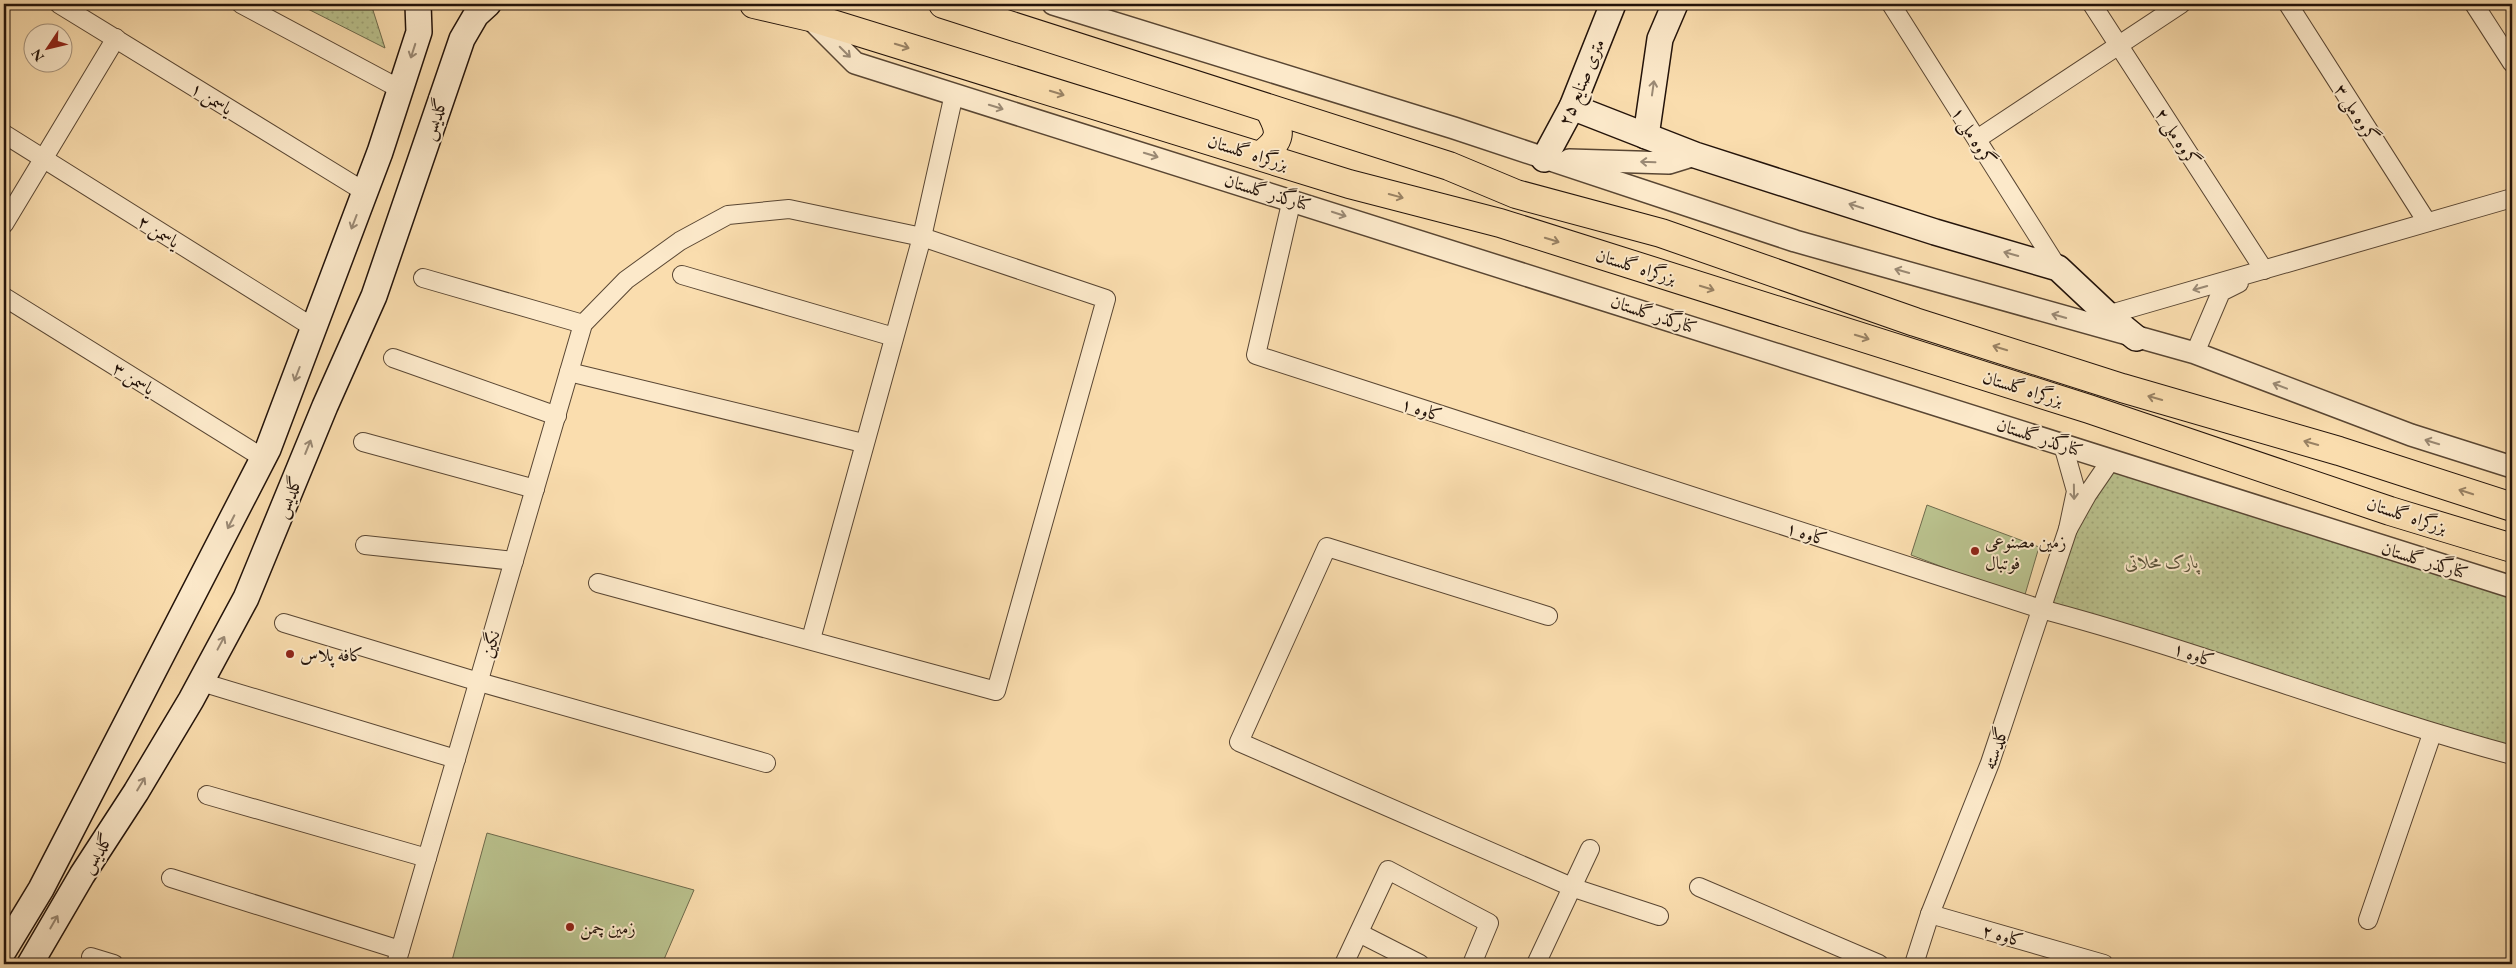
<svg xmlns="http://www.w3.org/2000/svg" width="2516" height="968" viewBox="0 0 2516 968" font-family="'EB Garamond',Amiri,serif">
<defs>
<pattern id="park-dots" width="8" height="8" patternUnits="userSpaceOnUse" patternTransform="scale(1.25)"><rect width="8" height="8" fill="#bac28e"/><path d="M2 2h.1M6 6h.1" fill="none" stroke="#a0a679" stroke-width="1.8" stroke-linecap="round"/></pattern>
</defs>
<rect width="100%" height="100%" fill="#faddae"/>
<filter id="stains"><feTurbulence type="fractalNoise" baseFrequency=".004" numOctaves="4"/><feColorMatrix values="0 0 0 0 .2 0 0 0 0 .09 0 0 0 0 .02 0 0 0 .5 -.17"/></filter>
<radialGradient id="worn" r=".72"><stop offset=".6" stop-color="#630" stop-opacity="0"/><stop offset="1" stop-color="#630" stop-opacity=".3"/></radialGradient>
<g fill="#bac28e" stroke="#6e6a4c">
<polygon points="1927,505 2039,547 2024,598 1911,555"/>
<polygon points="487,833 694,890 662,964 451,964"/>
</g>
<g fill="url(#park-dots)" stroke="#6e6a4c">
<polygon points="298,4 371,4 385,48"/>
<polygon points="2111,460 2512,587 2512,752 2041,609 2087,495"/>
</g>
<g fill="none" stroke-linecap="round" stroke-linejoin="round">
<defs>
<g id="minor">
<polyline points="59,4 365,192"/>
<polyline points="241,4 400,89"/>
<polyline points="1891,4 2058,268"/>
<polyline points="2092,4 2264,270"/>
<polyline points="2288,4 2427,222"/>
<polyline points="2474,4 2512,63"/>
<polyline points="4,134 314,328"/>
<polyline points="1977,139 2181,4"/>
<path d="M1292,199L1256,355L2041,609C2200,651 2353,712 2512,755"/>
<polyline points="4,224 116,38"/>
<polyline points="682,275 894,337"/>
<polyline points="423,278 583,324"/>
<polyline points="4,297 263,458"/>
<polyline points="2100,317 2512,198"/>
<polyline points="2195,353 2221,292 2239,283"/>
<polyline points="393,358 557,416"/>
<polyline points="569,372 863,443"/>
<polyline points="363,442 535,489"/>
<polyline points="2063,445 2076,491 2068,529 2087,495 2111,460"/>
<polyline points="365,545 514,561"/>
<polyline points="1548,616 1327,547 1239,742 1574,888 1659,916"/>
<polyline points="284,623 479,682 766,763"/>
<polyline points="811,639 922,237 954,94"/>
<polyline points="201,682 456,759"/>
<polyline points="207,795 427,858"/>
<polyline points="171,878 400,950"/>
<polyline points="1699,887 1879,964"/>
<polyline points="1930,914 2104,964"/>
<polyline points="2368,920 2432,734"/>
<polyline points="1359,933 1420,964"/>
<polyline points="91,957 114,964"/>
<polyline points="396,964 583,324 626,280 680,241 728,215 789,209 922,237 1106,299 996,691 598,583"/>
<polyline points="1344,964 1388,870 1489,923 1472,964"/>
<polyline points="1536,964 1590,849"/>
<polyline points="1914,964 1930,914 1990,763 2068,529"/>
</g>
<g id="tertiary">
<polyline points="1053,4 1454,128 1795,241 2195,353 2411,435 2512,467"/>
<polyline points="810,18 855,63 2512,587"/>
<polyline points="1569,160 1669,163 1695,155"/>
</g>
<g id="secondary">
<polyline points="1572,107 1695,155 1935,232 2058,268 2108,315 2136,338"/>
<polyline points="1646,136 1660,39 1675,4"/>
<polyline points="1544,159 1572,107 1613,4"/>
<polyline points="4,950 41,889 268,449 380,152 419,32 418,4"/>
<polyline points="30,964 82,875 136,792 191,700 246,598 325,406 374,296 462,39 476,15 488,4"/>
</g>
<g id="trunk">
<polyline points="754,4 810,17 1349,184 1500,223 2089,409 2390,511 2512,548"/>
<polyline points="943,4 1449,166 1516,194 1661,233 1915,322 2122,388 2339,451 2512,507"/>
<path d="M1260,156C1282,140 1282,132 1269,109"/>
</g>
</defs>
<use href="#minor" stroke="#594633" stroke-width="20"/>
<use href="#tertiary" stroke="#594633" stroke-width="24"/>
<use href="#secondary" stroke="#23130a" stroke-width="28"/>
<use href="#trunk" stroke="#23130a" stroke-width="30"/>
<use href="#minor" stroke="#fce9ca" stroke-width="18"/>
<use href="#tertiary" stroke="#fce9ca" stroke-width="21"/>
<use href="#secondary" stroke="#fce9ca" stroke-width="25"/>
<use href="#trunk" stroke="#faddae" stroke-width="28"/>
</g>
<defs><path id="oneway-shaft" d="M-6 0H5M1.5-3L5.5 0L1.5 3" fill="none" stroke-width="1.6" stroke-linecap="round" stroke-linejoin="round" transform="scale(1.25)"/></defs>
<g stroke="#998264">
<use href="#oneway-shaft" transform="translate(902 46) rotate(17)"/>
<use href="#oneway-shaft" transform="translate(1057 93) rotate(17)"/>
<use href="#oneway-shaft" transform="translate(1396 196) rotate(15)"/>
<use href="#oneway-shaft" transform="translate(1552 240) rotate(17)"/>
<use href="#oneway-shaft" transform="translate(1707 288) rotate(17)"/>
<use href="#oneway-shaft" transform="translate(1862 337) rotate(17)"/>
<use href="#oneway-shaft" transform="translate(2000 348) rotate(-163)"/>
<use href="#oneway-shaft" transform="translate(2155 398) rotate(-164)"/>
<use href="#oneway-shaft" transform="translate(2311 443) rotate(-164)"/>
<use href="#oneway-shaft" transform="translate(2466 492) rotate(-162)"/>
</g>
<g stroke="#9a8974">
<use href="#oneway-shaft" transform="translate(413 51) rotate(108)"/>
<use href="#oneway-shaft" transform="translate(845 52) rotate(45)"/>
<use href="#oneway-shaft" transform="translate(1653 88) rotate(-82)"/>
<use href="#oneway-shaft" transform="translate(996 107) rotate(17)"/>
<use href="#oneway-shaft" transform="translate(1151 155) rotate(17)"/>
<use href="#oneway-shaft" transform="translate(1648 162) rotate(-178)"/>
<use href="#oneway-shaft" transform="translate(1856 206) rotate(-162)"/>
<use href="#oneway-shaft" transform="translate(1339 214) rotate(18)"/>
<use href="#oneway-shaft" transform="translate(354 222) rotate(111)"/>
<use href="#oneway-shaft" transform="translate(2011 254) rotate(-164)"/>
<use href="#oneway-shaft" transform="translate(1902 271) rotate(-164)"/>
<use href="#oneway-shaft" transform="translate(2200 288) rotate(164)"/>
<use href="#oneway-shaft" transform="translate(2059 316) rotate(-164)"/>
<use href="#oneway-shaft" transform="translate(297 374) rotate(111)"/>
<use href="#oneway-shaft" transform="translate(2280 386) rotate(-159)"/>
<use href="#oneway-shaft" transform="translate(2432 442) rotate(-163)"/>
<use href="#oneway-shaft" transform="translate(308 447) rotate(-68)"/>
<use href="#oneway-shaft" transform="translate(2074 492) rotate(89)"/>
<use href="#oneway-shaft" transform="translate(231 522) rotate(117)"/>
<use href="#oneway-shaft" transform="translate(221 643) rotate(-62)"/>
<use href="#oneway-shaft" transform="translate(141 784) rotate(-59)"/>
<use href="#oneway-shaft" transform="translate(54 922) rotate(-60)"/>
</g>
<g fill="#8f2418" stroke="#fce9ca" stroke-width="2">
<circle cx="1975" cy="551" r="5"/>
<circle cx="290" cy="654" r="5"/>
<circle cx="570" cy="927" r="5"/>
</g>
<g text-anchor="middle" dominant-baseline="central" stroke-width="4" stroke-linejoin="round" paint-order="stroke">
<g font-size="18" fill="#23130a" stroke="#fce9ca">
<text transform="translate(1581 82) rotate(-67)">۲۵ متری صنایع</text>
<text transform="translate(212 98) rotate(32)">یاسمن ۱</text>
<text transform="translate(2357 113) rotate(57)">گروه ملی ۳</text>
<text transform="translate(434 119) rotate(-71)">گلدیس</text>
<text transform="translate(1974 136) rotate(58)">گروه ملی ۱</text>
<text transform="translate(2178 137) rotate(57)">گروه ملی ۲</text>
<text transform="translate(1248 152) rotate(17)">بزرگراه گلستان</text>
<text transform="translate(1268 192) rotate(17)">کنارگذر گلستان</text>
<text transform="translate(159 231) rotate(32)">یاسمن ۲</text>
<text transform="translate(1636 266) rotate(17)">بزرگراه گلستان</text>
<text transform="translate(1654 314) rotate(18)">کنارگذر گلستان</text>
<text transform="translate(134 378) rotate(32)">یاسمن ۳</text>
<text transform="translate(2023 388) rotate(17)">بزرگراه گلستان</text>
<text transform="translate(1422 409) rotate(18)">کاوه ۱</text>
<text transform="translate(2040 437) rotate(18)">کنارگذر گلستان</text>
<text transform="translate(288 497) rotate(-67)">گلدیس</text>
<text transform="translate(2407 515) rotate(18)">بزرگراه گلستان</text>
<text transform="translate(1807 533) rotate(18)">کاوه ۱</text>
<text transform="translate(2425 560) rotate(17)">کنارگذر گلستان</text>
<text transform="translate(490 644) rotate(-74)">نگین</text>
<text transform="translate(2194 654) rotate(19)">کاوه ۱</text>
<text transform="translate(1995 748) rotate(-71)">گلدسته</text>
<text transform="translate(96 853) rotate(-57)">گلدیس</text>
<text transform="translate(2003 935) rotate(16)">کاوه ۲</text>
</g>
<g font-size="18" fill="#23130a" stroke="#fce9ca" text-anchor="start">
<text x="1985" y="541">زمین مصنوعی<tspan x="1985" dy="21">فوتبال</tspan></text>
<text x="300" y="654">کافه پلاس</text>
<text x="580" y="927">زمین چمن</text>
</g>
<g font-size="18" font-style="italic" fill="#585038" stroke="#fce9ca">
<text x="2162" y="561">پارک محلاتی</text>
</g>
</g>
<rect width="2516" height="968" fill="none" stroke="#faddae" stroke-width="20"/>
<rect x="5" y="5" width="2506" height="958" fill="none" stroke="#23130a" stroke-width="2.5"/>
<rect x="10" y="10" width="2496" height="948" fill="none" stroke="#23130a"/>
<g transform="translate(48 48) rotate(235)"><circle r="24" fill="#fce9ca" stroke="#a5937d"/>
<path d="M0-4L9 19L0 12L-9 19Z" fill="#8f2418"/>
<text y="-8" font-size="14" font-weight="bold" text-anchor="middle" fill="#23130a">N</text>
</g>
<rect width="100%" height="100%" filter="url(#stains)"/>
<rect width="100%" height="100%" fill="url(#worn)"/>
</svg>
